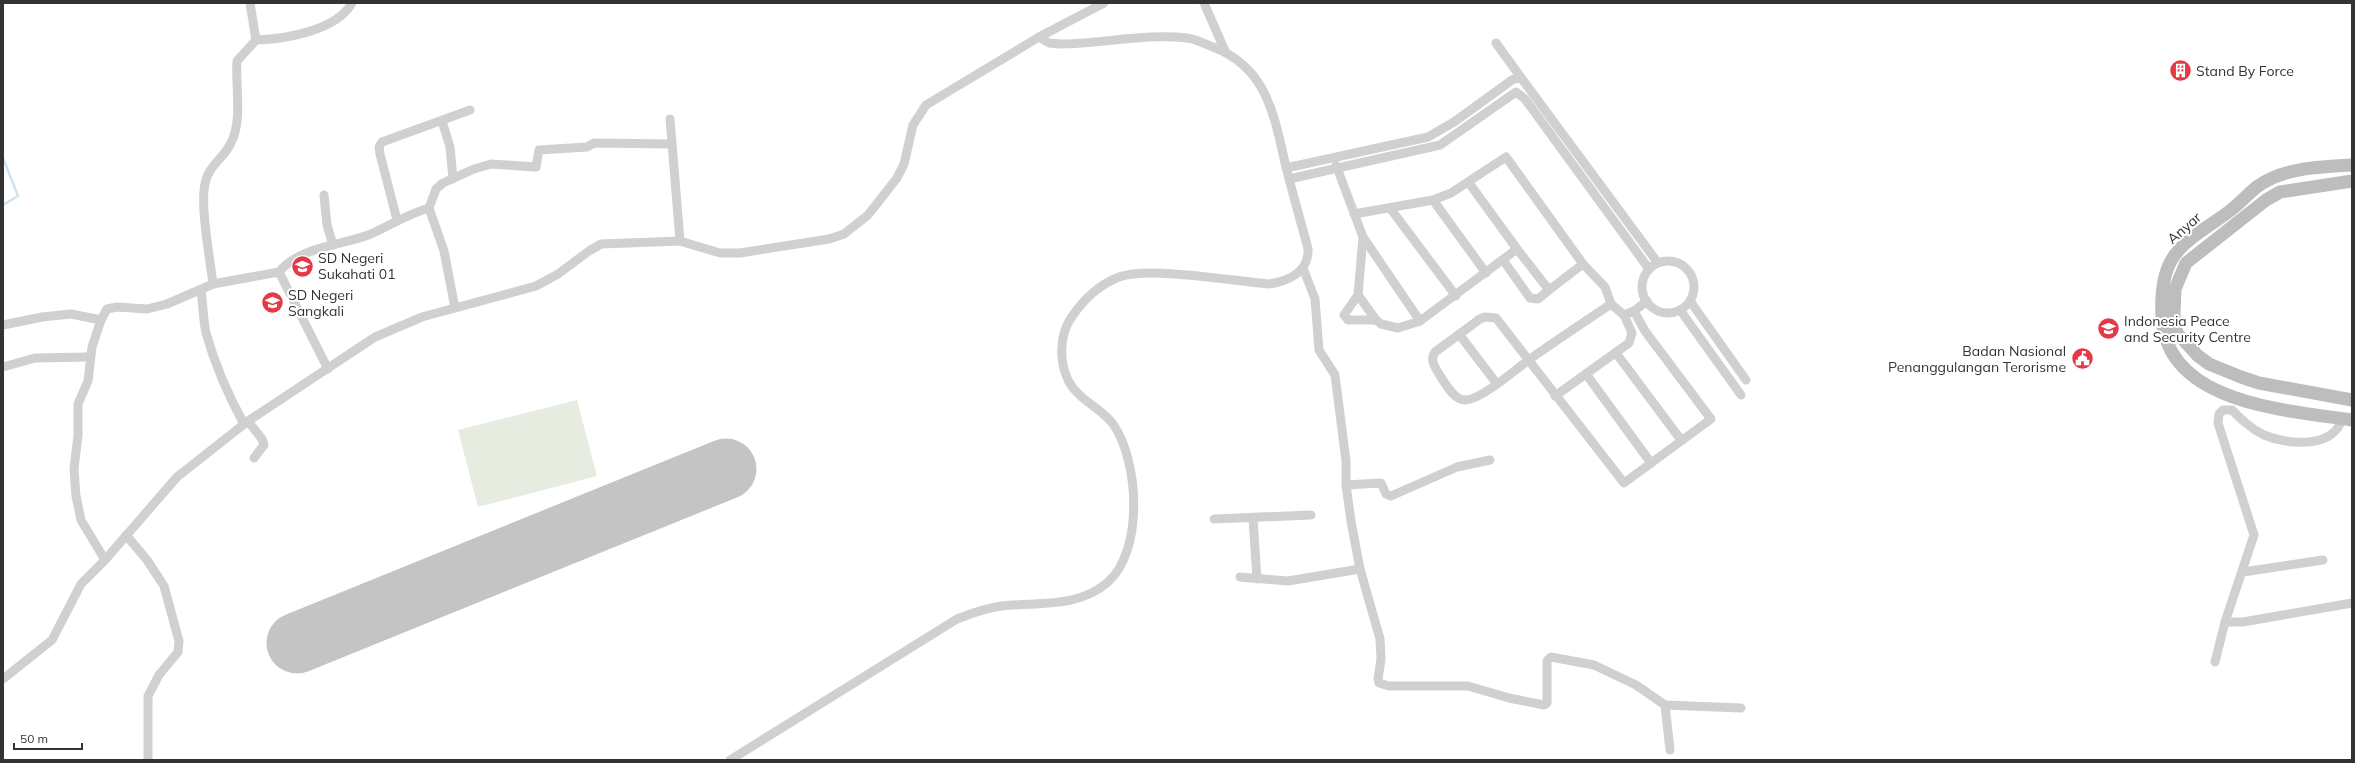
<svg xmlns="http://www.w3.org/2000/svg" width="2355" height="763" viewBox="0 0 2355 763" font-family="Mulish,sans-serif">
<rect width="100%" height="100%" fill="#fff"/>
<polygon fill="#e6ecdf" points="577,400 597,476 478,507 458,430"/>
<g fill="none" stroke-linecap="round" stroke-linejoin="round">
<polyline stroke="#cfe2ee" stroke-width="2.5" points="3,158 18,196 3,205"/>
<polyline stroke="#c4c4c4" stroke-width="61" points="297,643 726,469"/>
<g stroke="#d0d0d0" stroke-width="9">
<polyline points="1204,3 1225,51"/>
<path d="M256,40C285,39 336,31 352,3"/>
<polyline points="1496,43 1522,79"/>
<polyline points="670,119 680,241"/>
<polyline points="442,121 450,147 453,179"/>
<polyline points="1336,165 1363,237 1358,295 1344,315 1348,320 1376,320 1381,324 1398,328 1420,321 1517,249 1549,290 1583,264"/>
<polyline points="1286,168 1428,137 1454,122 1512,80 1517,78 1522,79 1658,263"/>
<polyline points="1289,179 1440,145 1516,92 1525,99 1649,269"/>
<polyline points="1469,183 1517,249"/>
<polyline points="324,195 327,225 333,245"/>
<polyline points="1433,200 1486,273"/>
<polyline points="429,208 444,251 455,308"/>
<polyline points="1390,208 1456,296"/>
<polyline points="1354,214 1433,200 1451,193 1506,157 1583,264 1605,287 1611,304 1624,315 1634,311 1647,301"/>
<polyline points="397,220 380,154 379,147 382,142 470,110"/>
<polyline points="1363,237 1420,321"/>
<polyline points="1503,260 1530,298 1538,299 1549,290"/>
<circle cx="1668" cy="287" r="26"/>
<polyline points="1303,268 1315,299 1319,350 1335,375 1346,461 1346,485 1351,521 1360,569 1380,639 1381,659 1378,679 1379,683 1389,686 1468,686 1509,698 1544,705 1547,703 1547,661 1551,657 1594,665 1636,685 1665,705 1741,708"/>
<path d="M279,272C300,246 341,246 371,234C391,225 408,214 429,208L436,189L443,183L474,169L491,164L536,167L539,150L587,147L594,143L671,144"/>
<path d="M213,284C210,259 200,206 205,184C208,166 224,158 231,143C243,119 235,87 237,61L256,40L250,3"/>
<path d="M201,290C203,304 203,319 206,333C215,365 228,395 244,424"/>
<polyline points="1358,295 1376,320"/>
<polyline points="1690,301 1746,380"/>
<path d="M1611,304C1584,322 1557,340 1530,359C1516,369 1482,399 1466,400C1455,401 1446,385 1441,377C1436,369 1429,360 1435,352L1480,319L1485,317L1496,318L1624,483L1711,419L1645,331L1634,311"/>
<polyline points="1680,310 1741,395"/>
<polyline points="3,325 42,317 71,314 101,320"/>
<polyline points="1459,334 1497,384"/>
<polyline points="1616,353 1681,440"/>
<polyline points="3,367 35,358 90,357"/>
<polyline points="1586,374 1651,463"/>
<polyline points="1555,396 1629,343 1632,333 1624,315"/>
<polyline points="248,421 262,439 264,445 254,458"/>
<polyline points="1346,485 1381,483 1386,494 1391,496 1457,467 1490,460"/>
<polyline points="1214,519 1311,515"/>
<polyline points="1253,519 1257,579"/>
<polyline points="126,535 147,560 164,586 179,641 178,652 159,675 148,696 148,760"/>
<polyline points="105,560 81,520 76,496 74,469 78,435 78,404 88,381 92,347 101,320 107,309 117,307 147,309 167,304 213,284 279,272 328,369"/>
<polyline points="2243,572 2323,560"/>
<polyline points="1240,577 1288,581 1360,569"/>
<polyline points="2225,622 2243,622 2352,603"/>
<path d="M2215,662L2225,622L2254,535L2218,423L2219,414L2223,410H2232C2241,419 2251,429 2264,435C2287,445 2335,449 2342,418"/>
<polyline points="3,679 52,640 81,584 105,560 177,477 248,421 375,337 422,317 536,286 558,274 589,251 601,244 680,241 720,253 740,253 829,239 844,234 868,215 897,178 904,164 913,125 926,105 1039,37 1104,3"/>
<polyline points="1665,705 1670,750"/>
<path d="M730,760L957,619C972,613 986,608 1002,606C1038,602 1079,608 1108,582C1144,550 1139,461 1113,424C1101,408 1079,400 1069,382C1059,363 1059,336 1071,318C1083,300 1098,285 1119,277C1149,266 1233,281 1269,284C1288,281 1309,272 1308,249C1301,222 1293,195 1286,167C1274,116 1268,68 1213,47C1205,44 1196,39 1187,38C1145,33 1102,44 1060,44L1049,43L1039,37"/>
</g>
<g stroke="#bdbdbd" stroke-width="13">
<path d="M2352,165C2321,167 2285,167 2258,186C2249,193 2241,202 2231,210C2212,225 2183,239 2171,261C2162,277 2161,299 2162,317C2166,404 2287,410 2352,420"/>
<polyline points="2352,181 2280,192 2266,200 2186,263 2175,289 2174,315 2177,333 2197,355 2209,364 2241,377 2259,383 2352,400"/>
</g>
</g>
<defs>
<symbol id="building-disc" viewBox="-11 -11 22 22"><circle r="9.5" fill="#e63946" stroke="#fff"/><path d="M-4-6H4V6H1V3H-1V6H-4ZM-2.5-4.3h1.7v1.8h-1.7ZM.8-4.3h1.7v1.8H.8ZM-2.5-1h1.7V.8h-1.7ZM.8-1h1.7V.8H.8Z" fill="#fff"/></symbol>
<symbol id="school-disc" viewBox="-11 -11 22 22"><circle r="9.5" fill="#e63946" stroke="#fff"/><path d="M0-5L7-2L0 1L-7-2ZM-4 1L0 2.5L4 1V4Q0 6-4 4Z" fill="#fff"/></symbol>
<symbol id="university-disc" viewBox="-11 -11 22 22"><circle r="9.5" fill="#e63946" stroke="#fff"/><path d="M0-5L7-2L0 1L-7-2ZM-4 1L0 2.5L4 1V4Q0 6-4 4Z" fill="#fff"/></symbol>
<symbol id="civic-disc" viewBox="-11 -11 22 22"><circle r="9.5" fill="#e63946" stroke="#fff"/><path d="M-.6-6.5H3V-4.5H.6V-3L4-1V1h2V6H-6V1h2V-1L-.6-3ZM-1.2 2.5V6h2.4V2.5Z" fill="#fff"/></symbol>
</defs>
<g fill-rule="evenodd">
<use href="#building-disc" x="2168" y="58" width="25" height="25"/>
<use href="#school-disc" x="290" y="254" width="25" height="25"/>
<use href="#school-disc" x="260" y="290" width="25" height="25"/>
<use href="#university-disc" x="2096" y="316" width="25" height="25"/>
<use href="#civic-disc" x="2070" y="346" width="25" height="25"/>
</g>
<g text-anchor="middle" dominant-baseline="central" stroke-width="4" stroke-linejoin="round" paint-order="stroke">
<g font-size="14" fill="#333" stroke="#fff" text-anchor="start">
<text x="2196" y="71">Stand By Force</text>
<text x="318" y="258">SD Negeri<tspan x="318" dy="16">Sukahati 01</tspan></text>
<text x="288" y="295">SD Negeri<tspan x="288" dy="16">Sangkali</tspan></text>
<text x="2124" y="321">Indonesia Peace<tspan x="2124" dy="16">and Security Centre</tspan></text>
<text x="2066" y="351" text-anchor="end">Badan Nasional<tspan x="2066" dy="16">Penanggulangan Terorisme</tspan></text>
</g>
<g font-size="14" fill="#333" stroke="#fff">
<text transform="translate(2184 228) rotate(-41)">Anyar</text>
</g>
</g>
<rect width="2355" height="763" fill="none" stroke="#333333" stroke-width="8"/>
<path d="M14 743v6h68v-6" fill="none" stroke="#333333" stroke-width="2"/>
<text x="20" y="743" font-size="12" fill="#333333" stroke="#ffffff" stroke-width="3" paint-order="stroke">50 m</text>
</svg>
